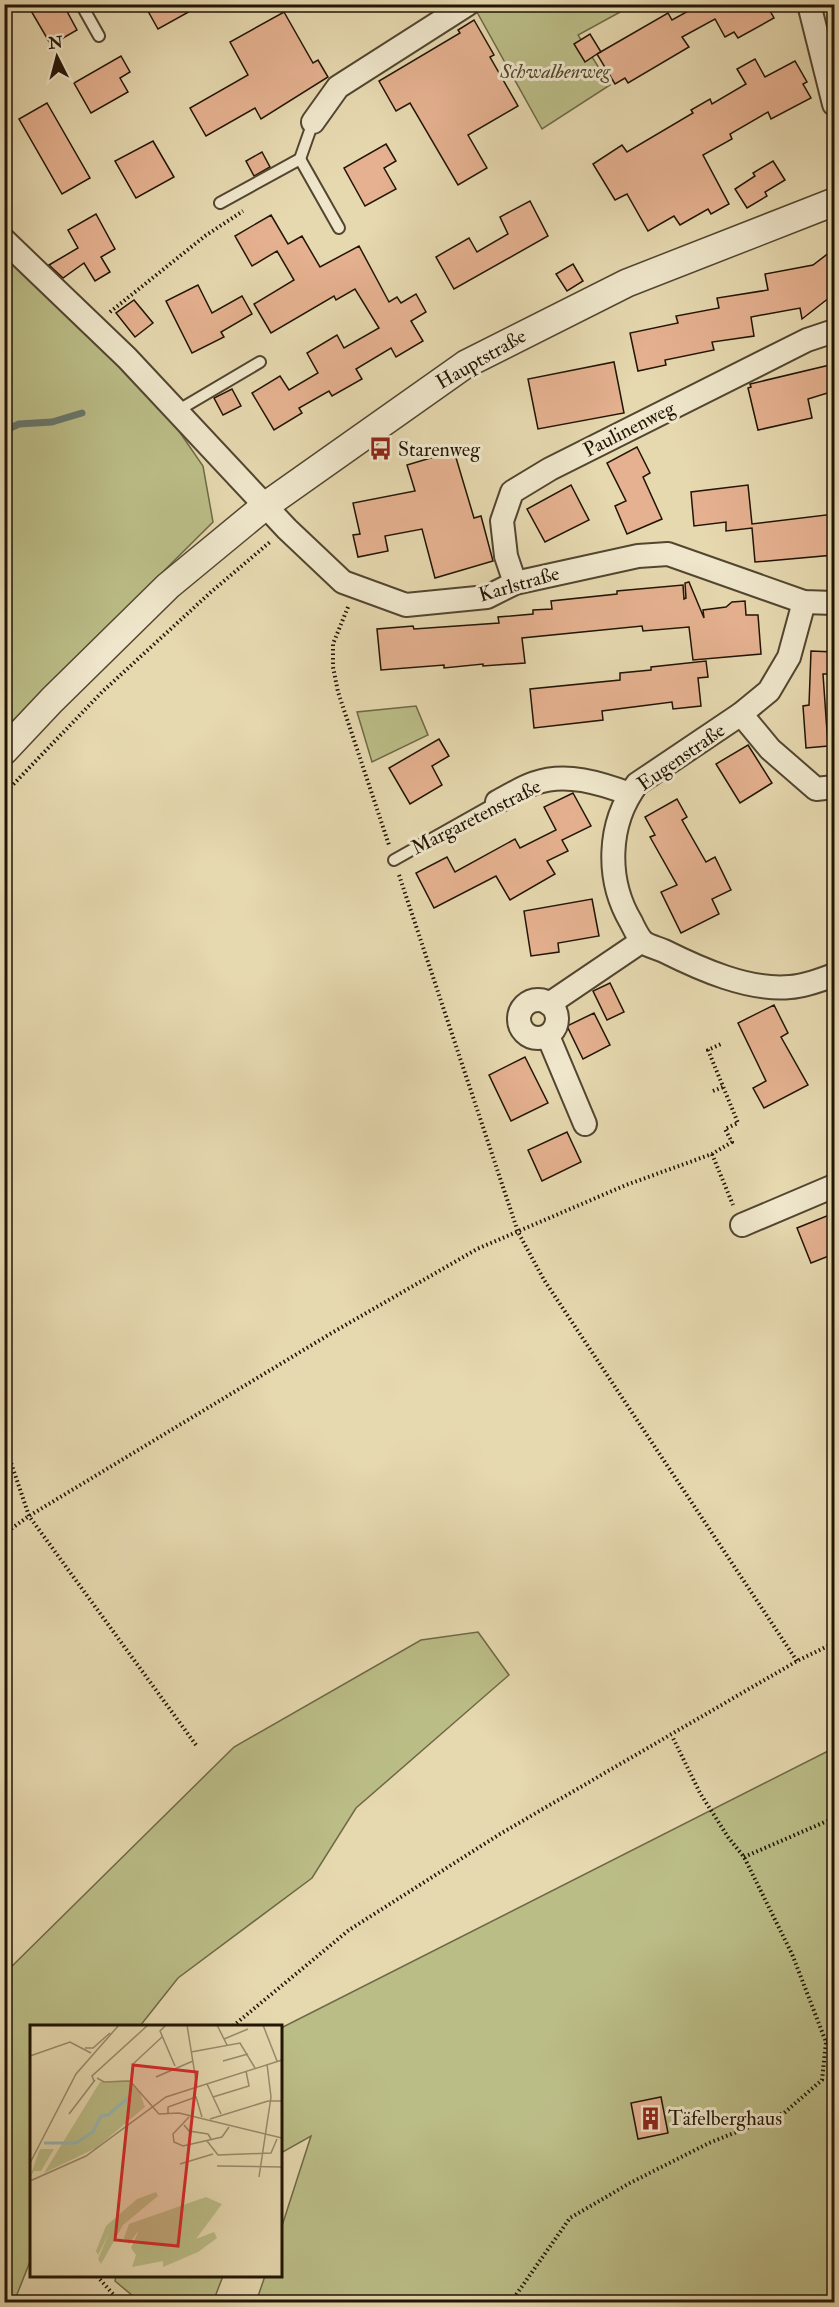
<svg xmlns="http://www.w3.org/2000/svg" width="839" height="2307" viewBox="0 0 839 2307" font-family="'IM FELL Double Pica',serif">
<rect width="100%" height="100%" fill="#e6d8af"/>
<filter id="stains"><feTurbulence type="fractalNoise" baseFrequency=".00333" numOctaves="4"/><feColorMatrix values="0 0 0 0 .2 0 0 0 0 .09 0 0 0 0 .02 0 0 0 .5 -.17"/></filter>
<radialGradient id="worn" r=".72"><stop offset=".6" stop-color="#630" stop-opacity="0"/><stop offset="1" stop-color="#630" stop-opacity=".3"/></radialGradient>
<g fill="#bbbd87" stroke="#6e6946" stroke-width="1.5">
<polygon points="473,5 633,5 578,35 610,85 542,129"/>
<polygon points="5,241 123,350 203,466 213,522 5,729"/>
<polygon points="416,706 428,735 372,762 357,712"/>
<polygon points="478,1632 509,1675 356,1808 312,1878 178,1978 140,2026 32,2026 31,2259 14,2302 5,2302 5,1973 234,1747 421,1640"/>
<polygon points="834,1748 834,2302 256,2302 265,2276 280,2276 281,2229 311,2136 281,2153 281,2028"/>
<polygon points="116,2276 223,2276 213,2302 140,2302 115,2281"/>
</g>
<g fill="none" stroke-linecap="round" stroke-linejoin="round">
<polyline stroke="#68776d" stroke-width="7" points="4,431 19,424 52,422 82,413"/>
</g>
<g fill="#e5b190" stroke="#211505" stroke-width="1.5">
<polygon points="27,4 63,4 77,30 51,45"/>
<polygon points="144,4 203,4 158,29"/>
<polygon points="701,4 766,4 774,18 738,38 734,32 725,37 715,19 682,37 689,47 628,83 625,78 615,84 597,54 585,62 574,44 590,34 601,52 597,54 668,13 672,20"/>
<polygon points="284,12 313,63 318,60 328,77 261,119 255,108 206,136 190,108 248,75 230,42"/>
<polygon points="474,20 494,55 490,57 518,106 468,135 487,168 458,185 410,103 396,111 379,81 460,33 458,30"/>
<polygon points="121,56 130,72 120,78 128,92 91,113 74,83"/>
<polygon points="755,59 765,77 795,61 807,82 803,84 811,98 771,119 768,112 730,134 732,139 703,155 729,204 711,214 708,209 680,225 674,216 648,231 627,194 615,200 593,164 622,145 627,152 693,113 691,110 710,99 712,104 746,84 737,69"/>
<polygon points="47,103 90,178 62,194 19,119"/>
<polygon points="153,141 174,177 136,198 115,161"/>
<polygon points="386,144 396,161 384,168 396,189 365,206 344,168"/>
<polygon points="262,152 270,167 254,176 246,161"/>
<polygon points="773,161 785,180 765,192 767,196 747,208 735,189 755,176 753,173"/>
<polygon points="530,201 548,236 454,289 436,257 469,238 477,252 508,234 500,217"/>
<polygon points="96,214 115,249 101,257 110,272 95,281 84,263 63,278 49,265 78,248 68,230"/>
<polygon points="271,215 288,244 302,236 320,267 359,246 389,302 397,297 401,303 416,294 426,312 411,321 423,341 396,357 391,348 356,369 362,379 332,396 329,391 299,408 302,413 274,430 252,393 280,376 289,390 318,373 307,353 337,335 344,348 379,328 355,289 336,300 334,296 271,333 254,304 294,280 277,251 252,266 235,236"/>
<polygon points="834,249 834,294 802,319 800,308 751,317 754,336 712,342 714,350 665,360 666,365 638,371 630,333 678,323 676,316 719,308 717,298 768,290 765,274 813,265"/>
<polygon points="573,264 583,281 567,291 556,274"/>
<polygon points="198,285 212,313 242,296 252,314 221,332 224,337 192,353 166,301"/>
<polygon points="134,300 153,323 135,337 116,313"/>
<polygon points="614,362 624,413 538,429 528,379"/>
<polygon points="834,364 834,391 808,399 812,418 758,430 748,388 751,387 750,384"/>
<polygon points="232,389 241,406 223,415 214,398"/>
<polygon points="637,447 650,473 643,477 662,519 627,534 615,506 626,501 607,463"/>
<polygon points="454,451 474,518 481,516 493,561 435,578 422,529 385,536 388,551 358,557 353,535 360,534 353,503 415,491 407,465"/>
<polygon points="571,485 589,520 545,542 527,509"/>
<polygon points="748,485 752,524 834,514 834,555 755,562 752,528 726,531 726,522 694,526 691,492"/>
<polygon points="689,582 704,618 703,610 726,607 732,602 745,601 746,615 758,615 761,654 693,660 689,627 643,631 642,626 522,638 525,663 483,666 483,664 444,668 444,665 381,670 377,629 413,626 414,629 499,623 498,617 533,614 533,610 552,609 551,601 617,594 617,591 683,585 684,599 686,598 685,583"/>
<polygon points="811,651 834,652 834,674 823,674 828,746 806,748 803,706 809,705"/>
<polygon points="706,661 708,677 698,678 701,706 673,709 672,702 602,711 603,720 534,728 530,689 620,680 620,673 651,670 651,667"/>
<polygon points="439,739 449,756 432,766 442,785 410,804 389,768"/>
<polygon points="748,745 772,783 740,803 716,764"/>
<polygon points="573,793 591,826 562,840 568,851 547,861 555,874 510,900 496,876 434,908 416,873 447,857 455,872 515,839 520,848 556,830 544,807"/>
<polygon points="677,799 687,817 682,820 706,862 715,857 731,890 712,899 719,914 681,933 661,892 677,885 650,837 655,835 645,817"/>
<polygon points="592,899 599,936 558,943 559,952 531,956 524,911"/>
<polygon points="610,983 624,1012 607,1020 593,991"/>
<polygon points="774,1005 788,1033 781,1037 808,1085 764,1108 753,1088 766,1081 738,1023"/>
<polygon points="594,1013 610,1045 583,1059 567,1026"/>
<polygon points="525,1057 548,1103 511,1121 489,1075"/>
<polygon points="567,1132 581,1162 542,1181 528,1150"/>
<polygon points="834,1213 834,1254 811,1263 797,1228"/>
<polygon points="661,2097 668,2133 638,2139 631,2103"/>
</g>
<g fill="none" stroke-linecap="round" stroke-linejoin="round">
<defs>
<g id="service">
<polyline points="81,4 99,36"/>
<polyline points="819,47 834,42"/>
<polyline points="300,159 339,228"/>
<polyline points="220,203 300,159 313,122"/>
<polyline points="177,411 260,362"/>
<polyline points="394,860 497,802"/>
</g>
<g id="minor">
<polyline points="809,4 834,104"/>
<polyline points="313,122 338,87 468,4"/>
<polyline points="4,240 127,358 287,529 343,582 406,605 487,597 515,583 638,556 668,554 804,602 834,603"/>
<polyline points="515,583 506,556 502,521 512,492 550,469 807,340 834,331"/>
<path d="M804,602L789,657L769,691L741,714L637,784C607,824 606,880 631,922C634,928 638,937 643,942C648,946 657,948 664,951C700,969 749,991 790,987C805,986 821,980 834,975"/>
<polyline points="741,714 770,749 816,789 834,787"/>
<path d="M497,802C509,796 522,787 535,783C566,772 600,783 630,794"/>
<circle cx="538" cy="1019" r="19"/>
<polyline points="549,1004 642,941"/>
<polyline points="548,1036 585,1124"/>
<polyline points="742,1225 834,1186"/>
</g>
<polyline id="tertiary" points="4,751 52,700 168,586 265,506 466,364 627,283 834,202"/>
</defs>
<use href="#service" stroke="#524630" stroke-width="14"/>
<use href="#minor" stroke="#524630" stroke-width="26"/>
<use href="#tertiary" stroke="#524630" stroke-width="30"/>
<g stroke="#211505" stroke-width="4" stroke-dasharray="1.5 3" stroke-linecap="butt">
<polyline points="110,312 205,236 243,211"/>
<polyline points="348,607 333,644 333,667 338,692 389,845"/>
<polyline points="4,794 102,692 211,592 270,542"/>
<polyline points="399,875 518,1232 544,1280 797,1661"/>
<polyline points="713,1091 723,1087"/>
<polyline points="712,1154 733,1205"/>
<polyline points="4,1442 29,1516 196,1745"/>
<polyline points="4,1534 29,1516 330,1334 477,1249 626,1185 712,1154 732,1142 725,1129 738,1123 708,1050 721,1044"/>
<polyline points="744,1857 834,1818"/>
<polyline points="233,2026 349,1930 500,1834 797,1661 834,1643"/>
<polyline points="826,2042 834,2041"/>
<polyline points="97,2276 120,2302"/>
<polyline points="511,2302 570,2218 630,2183 709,2143 784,2113 822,2080 826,2042 792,1954 744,1857 728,1837 700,1793 672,1736"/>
</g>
<use href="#service" stroke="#efe6cb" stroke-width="10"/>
<use href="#minor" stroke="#efe6cb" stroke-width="22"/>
<use href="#tertiary" stroke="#efe6cb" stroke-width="27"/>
</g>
<defs>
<symbol id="bus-bare" viewBox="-9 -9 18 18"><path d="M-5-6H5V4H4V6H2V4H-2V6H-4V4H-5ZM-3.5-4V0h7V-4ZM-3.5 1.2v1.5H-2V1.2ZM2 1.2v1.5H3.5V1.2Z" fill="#8f2418" stroke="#efe6cb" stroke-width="2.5" paint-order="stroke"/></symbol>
<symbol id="building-bare" viewBox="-9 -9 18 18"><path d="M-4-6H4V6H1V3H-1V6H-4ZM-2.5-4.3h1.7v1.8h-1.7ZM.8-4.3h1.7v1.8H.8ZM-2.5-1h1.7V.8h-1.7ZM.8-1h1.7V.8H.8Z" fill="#8f2418" stroke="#efe6cb" stroke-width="2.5" paint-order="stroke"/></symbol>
</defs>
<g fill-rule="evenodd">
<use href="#bus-bare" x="364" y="432" width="33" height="33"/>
<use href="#building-bare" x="634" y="2102" width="33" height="33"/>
</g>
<g text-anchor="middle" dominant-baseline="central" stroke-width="6" stroke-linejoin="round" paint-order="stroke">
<g font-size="20" font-style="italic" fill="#4f472c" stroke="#efe6cb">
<text x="555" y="71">Schwalbenweg</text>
</g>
<g font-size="20" fill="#211505" stroke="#efe6cb">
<text transform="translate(481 359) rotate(-30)">Hauptstraße</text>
<text transform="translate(629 429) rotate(-27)">Paulinenweg</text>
<text transform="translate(519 584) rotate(-16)">Karlstraße</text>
<text transform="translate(681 757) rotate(-35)">Eugenstraße</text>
<text transform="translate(476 817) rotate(-27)">Margaretenstraße</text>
</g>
<g font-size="20" fill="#211505" stroke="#efe6cb" text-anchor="start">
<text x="398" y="449">Starenweg</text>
<text x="668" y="2118">Täfelberghaus</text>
</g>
</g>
<g transform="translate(30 2025)">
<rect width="252" height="252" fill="#e6d8af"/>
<path d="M97,55L110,68L115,82L66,123L14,148L70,57ZM10,124H24L11,146H4L0,152ZM126,167L128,171L93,200L71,239L68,234L80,206L68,230L66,226L76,201L107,174ZM176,172L192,179L166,214L184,207L187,213L168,227L133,242V236L102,242L106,230L101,223L109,205L99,219L94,213L99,199Z" fill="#bbbd87"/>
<path fill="none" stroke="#98b8b3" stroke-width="3" d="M14,118H46L63,107L71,91L78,90L99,72"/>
<path fill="none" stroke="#978a6b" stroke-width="1.5" d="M136,0L130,6L145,41M157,0L167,62M187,0L197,20M233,0L247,36M194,14L218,4M55,23H63L80,8M161,27L210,18L225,43M0,31L40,17L61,28M193,36L218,29M126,52L163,36M67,53L74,57L100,56L129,89L149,88L252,113M64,56L62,51L118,0M101,58L104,38L132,12M177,59L191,89M183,72L219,61L216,46M138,88V82L166,72L172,92M39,89L65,55M159,92L143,109L144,117L153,121L192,112L199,102M180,94L238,76H252M154,100L159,106L178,109L181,114M177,116L188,130L241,128L247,114M0,138L46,49L89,0M150,139L183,129M187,141L252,142M229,152L241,72L237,39M0,156L56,131L136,72L252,35"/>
<path fill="#d62828" fill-opacity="0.15" stroke="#d62828" stroke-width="3" d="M103,40L167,47L148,221L85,215Z"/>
<rect width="252" height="252" fill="none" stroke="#211505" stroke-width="3"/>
</g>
<rect width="839" height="2307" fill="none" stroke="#e6d8af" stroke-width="24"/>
<rect x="6" y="6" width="827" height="2295" fill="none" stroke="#211505" stroke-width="3"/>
<rect x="12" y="12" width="815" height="2283" fill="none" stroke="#211505" stroke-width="1.5"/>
<g transform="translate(57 57) rotate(354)" stroke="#efe6cb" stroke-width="4.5" paint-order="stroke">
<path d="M0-4.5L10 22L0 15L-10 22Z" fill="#211505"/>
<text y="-9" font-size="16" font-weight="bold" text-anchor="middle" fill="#211505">N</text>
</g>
<rect width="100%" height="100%" filter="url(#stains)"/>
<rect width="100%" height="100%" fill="url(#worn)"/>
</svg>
